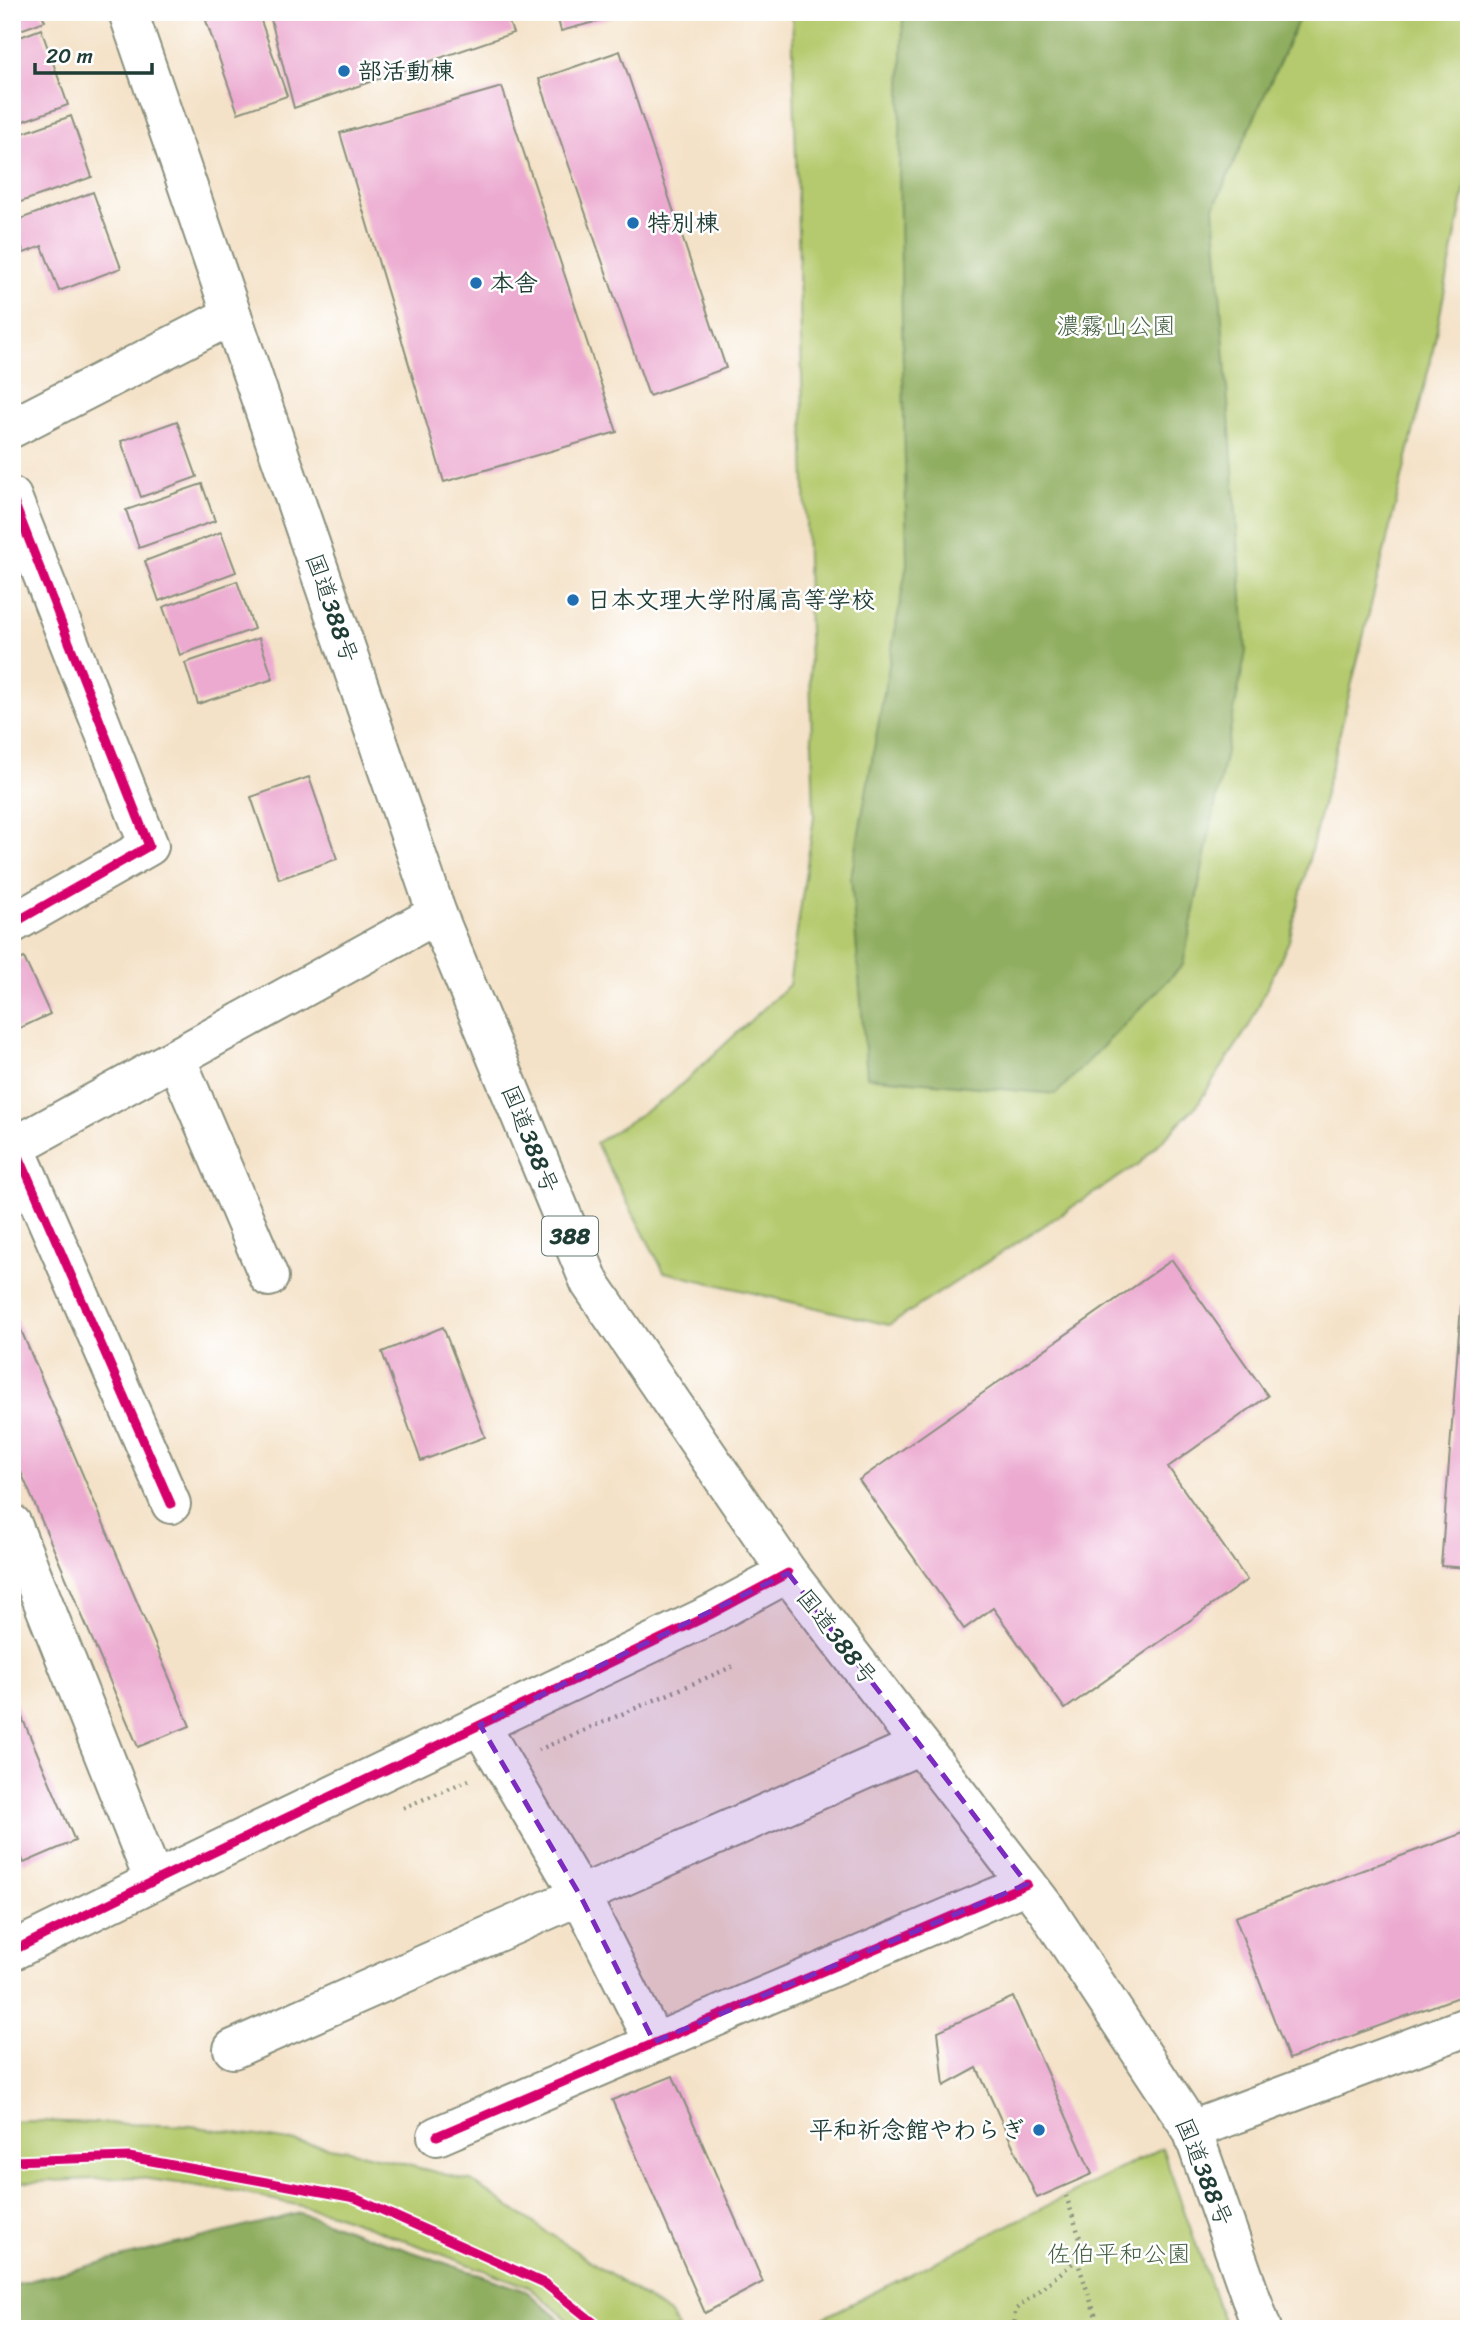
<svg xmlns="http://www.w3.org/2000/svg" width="1481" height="2341" viewBox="0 0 1481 2341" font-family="Sriracha,'Klee One',sans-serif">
<rect width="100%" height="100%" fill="#fff"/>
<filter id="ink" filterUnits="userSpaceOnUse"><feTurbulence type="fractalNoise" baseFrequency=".0143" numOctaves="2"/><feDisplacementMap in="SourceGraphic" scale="14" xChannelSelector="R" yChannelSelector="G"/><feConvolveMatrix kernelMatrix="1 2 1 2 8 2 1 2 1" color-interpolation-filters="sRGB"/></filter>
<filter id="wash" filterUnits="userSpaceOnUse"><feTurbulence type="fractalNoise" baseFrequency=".00686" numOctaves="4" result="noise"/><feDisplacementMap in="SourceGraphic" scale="28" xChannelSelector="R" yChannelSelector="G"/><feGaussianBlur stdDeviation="1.57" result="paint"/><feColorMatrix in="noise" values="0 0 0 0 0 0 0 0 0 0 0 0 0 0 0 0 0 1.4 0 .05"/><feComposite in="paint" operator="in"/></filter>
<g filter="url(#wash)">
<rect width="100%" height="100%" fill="#f4e2c8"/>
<g fill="#b5ca6e" stroke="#6a8451" stroke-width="2">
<polygon points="792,12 1469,12 1469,167 1432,355 1289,941 1249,1026 1197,1105 1139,1164 889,1325 664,1272 596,1143 669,1096 789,985 814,817"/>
<polygon points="34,2121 191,2126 348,2150 471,2181 669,2314 679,2329 579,2329 529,2287 332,2213 234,2191 134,2177 12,2183 12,2122"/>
<polygon points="1162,2148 1226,2329 802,2329 827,2316"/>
</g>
<g fill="#90ae61" stroke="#58764a" stroke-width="2">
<polygon points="903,12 1302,12 1214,207 1246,652 1183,965 1056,1094 867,1077 851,877 907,564 899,174"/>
<polygon points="300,2213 526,2291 571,2329 12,2329 12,2285"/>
</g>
<g id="blocks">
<g fill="#ecaad0">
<polygon points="12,12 41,12 45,21 12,33"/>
<polygon points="203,12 258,12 287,96 238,113"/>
<polygon points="269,12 505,12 513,33 294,108"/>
<polygon points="556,12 628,12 628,13 561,31"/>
<polygon points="41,29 68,105 12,125 12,40"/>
<polygon points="620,51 726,368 649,396 539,79"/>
<polygon points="502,87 617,432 444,482 340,133"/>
<polygon points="71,116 92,177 12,205 12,137"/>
<polygon points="93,192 121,268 59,291 42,246 24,253 12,222"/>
<polygon points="177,421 197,477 141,497 121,441"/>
<polygon points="202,484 215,521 139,548 126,510"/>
<polygon points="221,532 236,572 159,601 145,561"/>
<polygon points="237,581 254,629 180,655 163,607"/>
<polygon points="259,638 273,679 198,704 185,663"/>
<polygon points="309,777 337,859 279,879 251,797"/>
<polygon points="24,958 50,1014 12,1032 12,963"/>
<polygon points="1467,1228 1469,1228 1469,1568 1441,1566"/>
<polygon points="1172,1260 1268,1396 1168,1467 1247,1580 1065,1709 993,1608 964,1629 859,1480"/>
<polygon points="12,1309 190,1726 138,1747 12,1451"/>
<polygon points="443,1327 485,1437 421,1461 382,1352"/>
<polygon points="12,1694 75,1841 24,1863 12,1836"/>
<polygon points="1469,1831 1469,1993 1289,2059 1235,1917"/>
<polygon points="1013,1997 1092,2174 1037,2198 977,2068 944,2086 938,2031"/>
<polygon points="673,2076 763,2282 705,2313 612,2100"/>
</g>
</g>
</g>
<g filter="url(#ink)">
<use href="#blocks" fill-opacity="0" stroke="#8a907e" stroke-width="2"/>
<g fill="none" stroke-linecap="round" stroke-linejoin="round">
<defs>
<g id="street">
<polyline points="12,428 232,315"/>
<polyline points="12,497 149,846 12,924"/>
<polyline points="176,1058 269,1277"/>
<polyline points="15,1147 171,1504"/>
<polyline points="12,1148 437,914"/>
<polyline points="12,1524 154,1881"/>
<polyline points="480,1725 581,1897 654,2042"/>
<polyline points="233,2049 920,1745"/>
<polyline points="1192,2130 1469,2026"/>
<polyline points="437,2136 1027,1884"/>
</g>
<polyline id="secondary" points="12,1951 154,1881 710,1615 788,1573"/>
<polyline id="highway" points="128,12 437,914 590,1283 788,1573 1047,1910 1192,2130 1262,2329"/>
</defs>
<use href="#street" stroke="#8a907e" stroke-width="42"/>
<use href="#secondary" stroke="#8a907e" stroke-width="42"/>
<use href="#highway" stroke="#8a907e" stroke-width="42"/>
<g stroke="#8a907e" stroke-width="4.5" stroke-dasharray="2 5" stroke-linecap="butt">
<polyline points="538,1750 734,1666"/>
<polyline points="403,1808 469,1780"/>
<polyline points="355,2198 544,2283 602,2329"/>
<polyline points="1077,2260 1100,2329"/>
<polyline points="1014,2329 1015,2310 1085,2253 1066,2196"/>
</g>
<use href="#street" stroke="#fff" stroke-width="38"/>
<use href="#secondary" stroke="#fff" stroke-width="38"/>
<use href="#highway" stroke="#fff" stroke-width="38"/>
<defs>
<g id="cycleway">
<polyline points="12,497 149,846 12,924"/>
<polyline points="15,1147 171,1504"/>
<polyline points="12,1951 154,1881 710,1615 788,1573"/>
<polyline points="437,2136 1027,1884"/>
<polyline points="12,2161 129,2157 355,2198 544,2283 602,2329"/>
</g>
</defs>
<use href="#cycleway" stroke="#fff" stroke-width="13"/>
<use href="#cycleway" stroke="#d6006c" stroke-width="9"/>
</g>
</g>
<path fill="#7b2cbf" fill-opacity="0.2" stroke="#7b2cbf" stroke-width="5" stroke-dasharray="14 9" stroke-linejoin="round" d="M788,1573L1027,1884L654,2042L581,1897L480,1725Z"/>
<g fill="#1f6fb2" stroke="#fff" stroke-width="2.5">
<circle cx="344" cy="71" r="7"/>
<circle cx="633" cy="223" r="7"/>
<circle cx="476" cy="283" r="7"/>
<circle cx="573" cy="600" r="7"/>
<circle cx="1039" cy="2130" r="7"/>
</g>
<g text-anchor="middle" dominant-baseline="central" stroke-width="5" stroke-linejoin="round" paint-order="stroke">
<rect fill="#fff" stroke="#627771" stroke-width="2" x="542" y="1216.5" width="56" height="39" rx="5"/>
<g font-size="23" font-weight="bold" fill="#1f3d34">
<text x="570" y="1236">388</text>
</g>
<g font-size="24" font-weight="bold" fill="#1f3d34" stroke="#fff" text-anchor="start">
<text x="358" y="71">部活動棟</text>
<text x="647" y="223">特別棟</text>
<text x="490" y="283">本舎</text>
<text x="587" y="600">日本文理大学附属高等学校</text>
<text x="1025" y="2130" text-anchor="end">平和祈念館やわらぎ</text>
</g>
<g font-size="24" fill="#446042" stroke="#fff">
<text x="1116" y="326">濃霧山公園</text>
<text x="1119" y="2254">佐伯平和公園</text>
</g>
<g font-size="24" fill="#1f3d34" stroke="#fff">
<text transform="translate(332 608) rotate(71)">国道388号</text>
<text transform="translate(530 1139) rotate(68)">国道388号</text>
<text transform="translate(837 1637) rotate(52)">国道388号</text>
<text transform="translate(1204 2172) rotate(68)">国道388号</text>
</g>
</g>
<rect width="1481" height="2341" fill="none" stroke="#fff" stroke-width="42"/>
<path d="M35 63v10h117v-10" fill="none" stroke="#1f3d34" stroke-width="3.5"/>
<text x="46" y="63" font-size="21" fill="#1f3d34" stroke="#ffffff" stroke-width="5" paint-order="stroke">20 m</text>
</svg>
